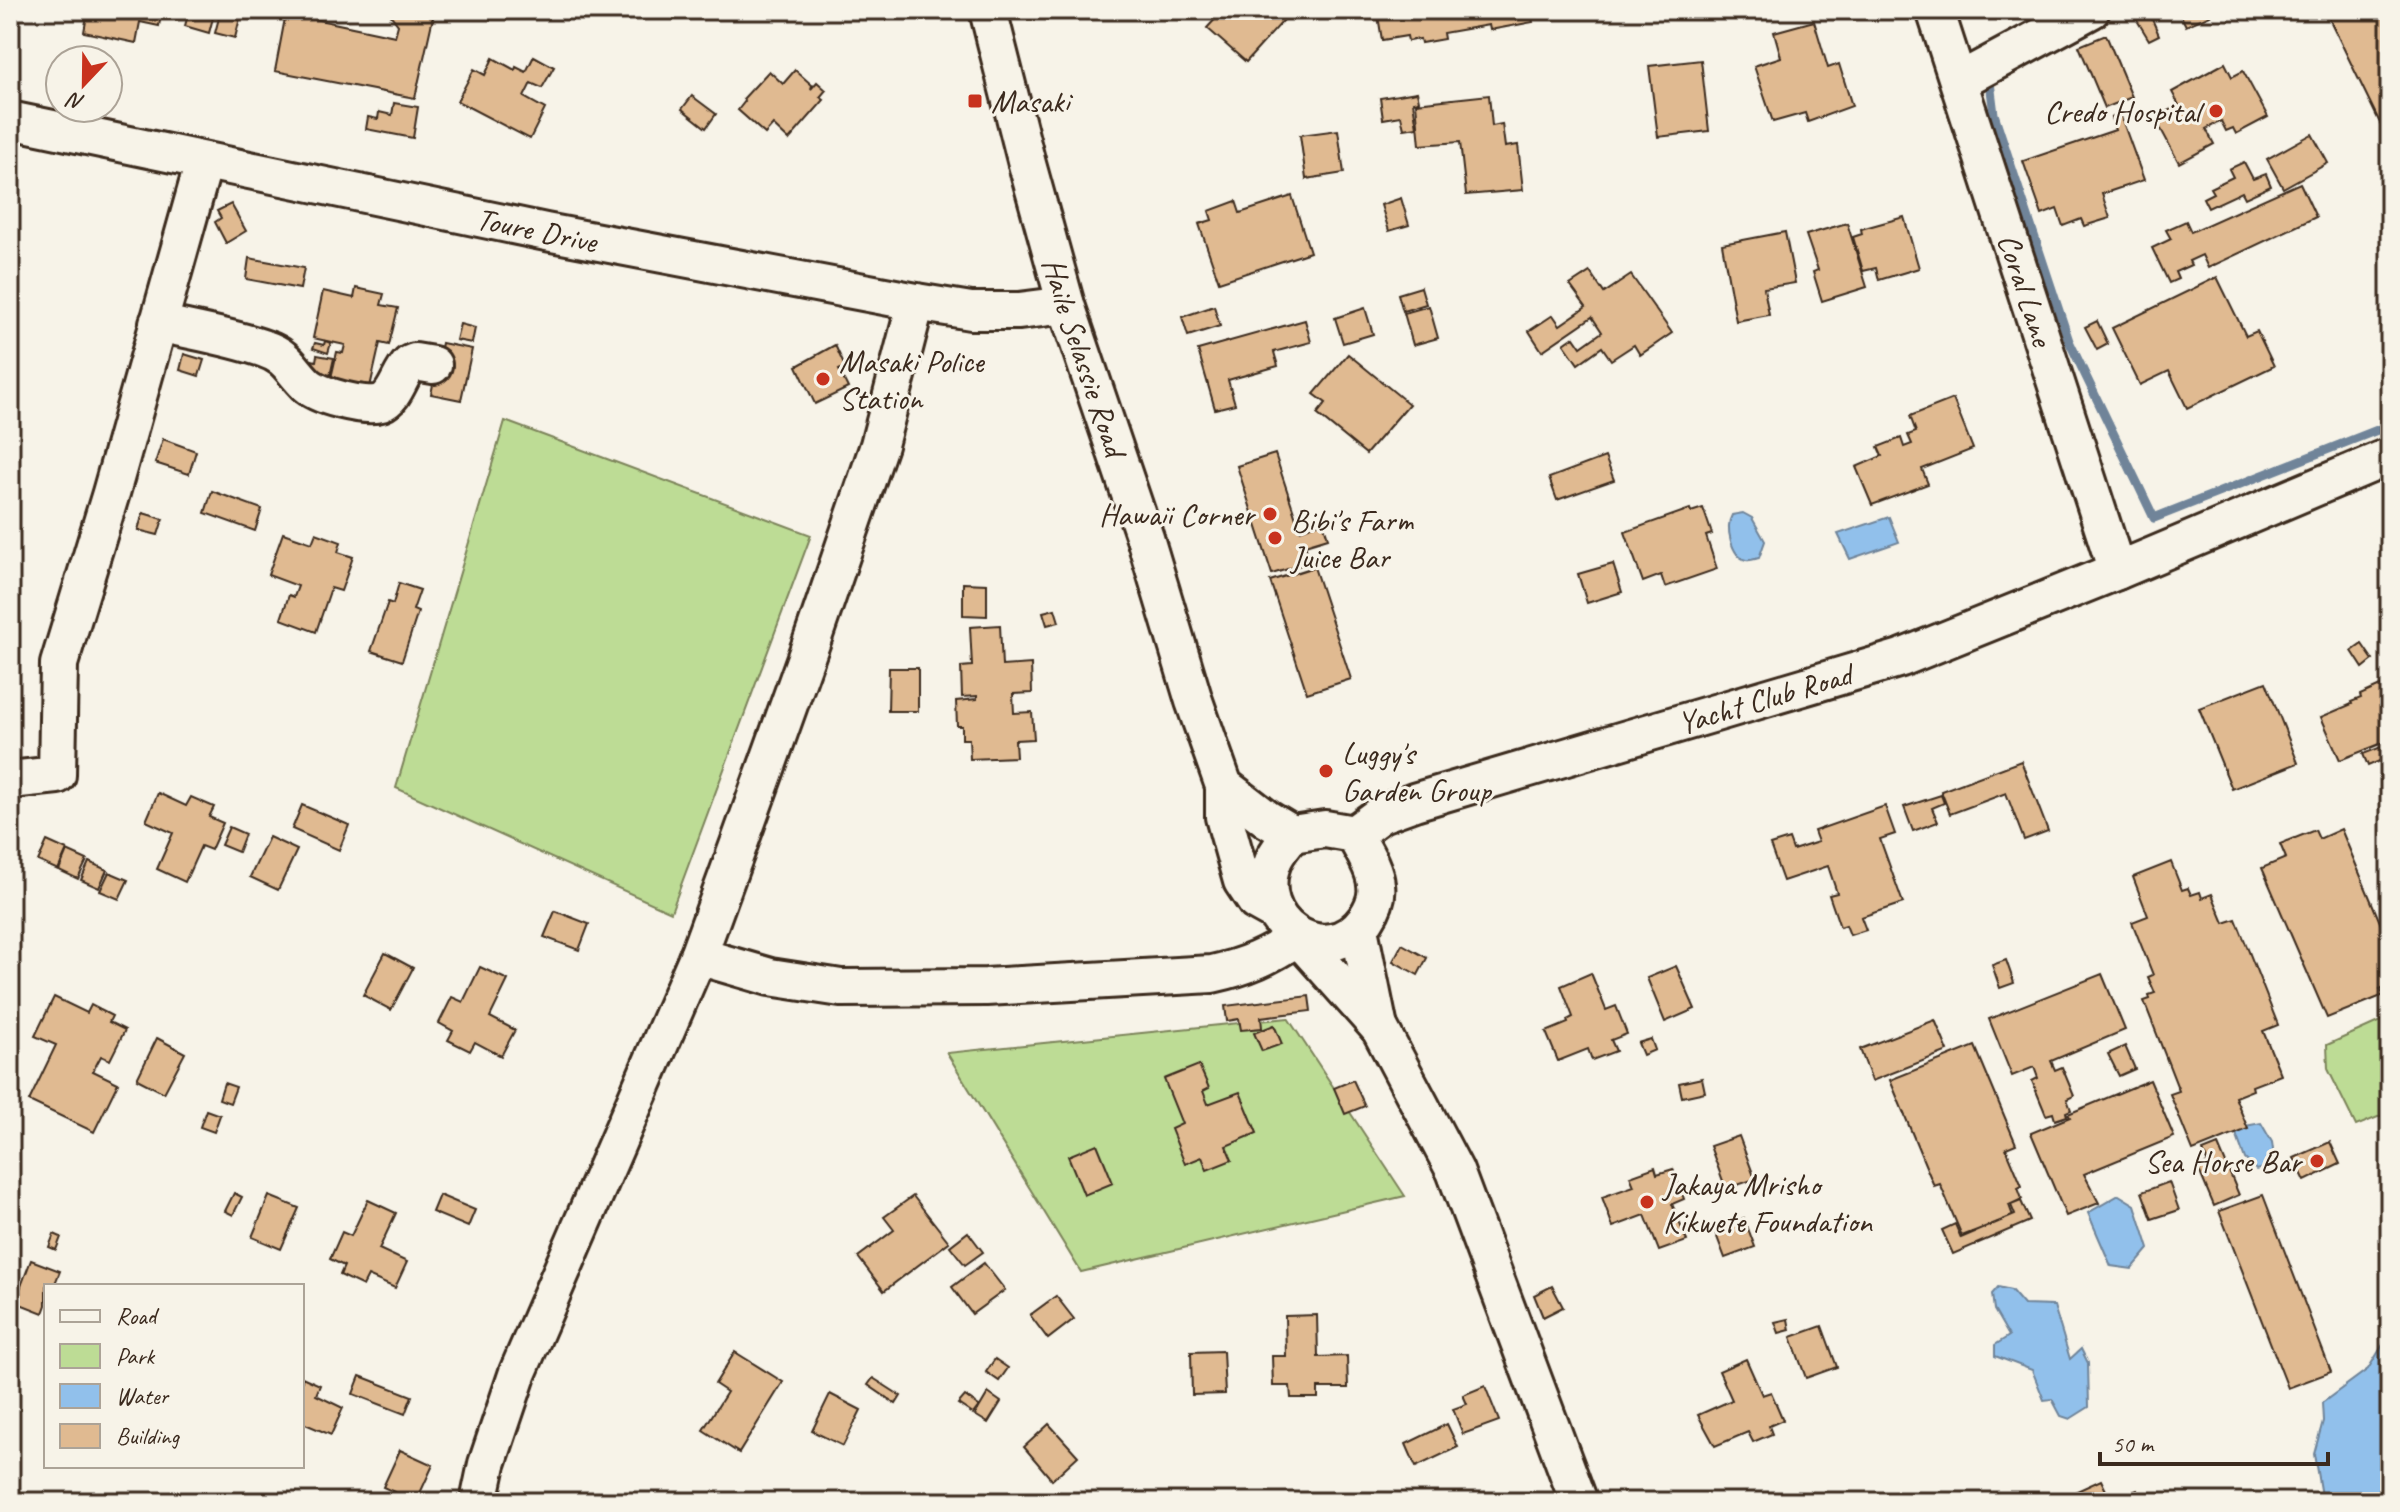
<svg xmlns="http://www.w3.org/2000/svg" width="2400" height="1512" viewBox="0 0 2400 1512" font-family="Caveat,sans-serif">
<rect width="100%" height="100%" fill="#f7f3e8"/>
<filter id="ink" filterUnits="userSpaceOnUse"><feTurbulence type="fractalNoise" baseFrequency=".0125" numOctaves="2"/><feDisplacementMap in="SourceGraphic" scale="16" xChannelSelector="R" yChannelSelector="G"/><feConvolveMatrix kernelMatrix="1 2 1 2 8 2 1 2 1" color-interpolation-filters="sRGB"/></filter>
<g filter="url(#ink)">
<g fill="#bddc95" stroke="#7c835a" stroke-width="2">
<polygon points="505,421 811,535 671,912 396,788"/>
<polygon points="1288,1018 1405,1196 1081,1272 947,1053"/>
<polygon points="2387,1018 2390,1022 2390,1108 2388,1113 2356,1126 2328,1069 2327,1045"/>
</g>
<g fill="#91c0eb" stroke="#6f8499" stroke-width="2">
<path d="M1743,513L1752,518L1765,541L1759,558C1755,559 1751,561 1746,560C1731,556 1725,527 1732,515Z"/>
<polygon points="1889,517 1899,542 1850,559 1838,534"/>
<polygon points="2261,1123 2272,1142 2275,1165 2256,1170 2245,1159 2234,1128"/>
<polygon points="2119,1195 2135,1205 2149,1249 2132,1269 2111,1266 2088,1213"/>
<polygon points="1998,1287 2011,1290 2024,1305 2054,1306 2070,1359 2081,1349 2088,1363 2089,1407 2070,1419 2061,1416 2052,1399 2044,1400 2032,1370 1995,1356 1995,1345 2009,1336 1994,1310 1992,1294"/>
<polygon points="2390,1333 2390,1502 2322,1502 2314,1454 2323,1421 2322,1403 2368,1369"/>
</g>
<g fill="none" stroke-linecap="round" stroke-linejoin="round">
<polyline stroke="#6f8499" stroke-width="9" points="1989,74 1994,114 2069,341 2154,518 2390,425"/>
</g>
<g fill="#e0ba91" stroke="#3b2a1e" stroke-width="2">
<polygon points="88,10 162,10 159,26 140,22 136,43 84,32"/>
<polygon points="189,10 215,10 209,33 185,26"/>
<polygon points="221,10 242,10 235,38 215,33"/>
<polygon points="387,10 431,10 434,13 415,98 275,71 286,13 395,36 398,25"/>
<polygon points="1213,10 1291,10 1292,11 1246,62 1207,28 1219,15"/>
<polygon points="1377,10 1533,10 1534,13 1531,13 1533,22 1490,30 1489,25 1443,33 1444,39 1421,43 1420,39 1408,41 1407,36 1382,40"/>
<polygon points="2148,10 2159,35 2149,40 2135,17"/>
<polygon points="2178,10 2207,10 2210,15 2186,26"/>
<polygon points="2325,10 2390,10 2390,117 2380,123"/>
<polygon points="1814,21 1828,68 1839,64 1852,106 1808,122 1805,113 1773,122 1754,66 1781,57 1774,32"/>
<polygon points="2106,35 2132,97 2105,108 2079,46"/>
<polygon points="534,56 554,67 542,88 531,83 524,97 545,109 530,139 457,101 474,69 485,75 493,58 515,70 516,67 526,72"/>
<polygon points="1701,60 1709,131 1658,137 1649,66"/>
<polygon points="2225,63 2232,77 2243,71 2268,117 2236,134 2233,128 2226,131 2221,121 2206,129 2214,144 2179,163 2155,118 2179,105 2172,92"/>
<polygon points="795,70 812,85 811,89 817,82 826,90 820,97 824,100 789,140 773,125 765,134 738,110 745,101 743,99 769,71 783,84"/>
<polygon points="1417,92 1419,101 1413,102 1417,127 1404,129 1401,116 1383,119 1380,98"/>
<polygon points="1489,95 1492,126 1502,124 1505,147 1518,145 1523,190 1466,195 1460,142 1420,145 1416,103"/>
<polygon points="692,96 716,114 706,128 682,109"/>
<polygon points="394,103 418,107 413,138 366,129 368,117 378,119 379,112 392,115"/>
<polygon points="2120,114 2144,180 2102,194 2110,218 2084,226 2081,219 2063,226 2057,209 2042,215 2023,161 2115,130 2111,118"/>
<polygon points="1338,130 1344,173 1306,179 1300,135"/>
<polygon points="2312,134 2328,163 2283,188 2267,159"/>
<polygon points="2244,162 2253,179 2266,174 2271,186 2245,198 2242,192 2208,208 2203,198 2213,193 2210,188 2233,177 2229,169"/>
<polygon points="2300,183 2316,217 2208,268 2202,255 2189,261 2191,265 2175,272 2178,279 2169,283 2152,248 2171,239 2166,230 2186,221 2191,232"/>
<polygon points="1292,196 1310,252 1219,282 1199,224 1212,220 1209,211 1236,201 1240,213"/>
<polygon points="1401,198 1409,225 1389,231 1381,205"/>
<polygon points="231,204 246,231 226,243 215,222 221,218 217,211"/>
<polygon points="1904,217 1919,268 1879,280 1876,268 1863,271 1853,237 1862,234 1861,229"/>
<polygon points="1847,223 1867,287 1822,301 1813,272 1818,270 1806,235"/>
<polygon points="1785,232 1795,283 1764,288 1769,315 1736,321 1722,244"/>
<polygon points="249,258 304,268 300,289 246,279"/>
<polygon points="1590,272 1604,293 1631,275 1672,333 1640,355 1634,345 1611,360 1602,347 1578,364 1564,344 1574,337 1581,347 1602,332 1592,317 1542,351 1529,331 1553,315 1560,325 1586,307 1570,285"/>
<polygon points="2217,277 2246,336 2257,331 2274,366 2187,408 2169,371 2140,385 2112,328"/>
<polygon points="1421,287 1426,304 1403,311 1398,294"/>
<polygon points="356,288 384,294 381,305 398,308 389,345 380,343 370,387 331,378 337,352 343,353 345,345 313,338 323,291 354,298"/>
<polygon points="1214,306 1220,326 1188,336 1182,317"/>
<polygon points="1429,306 1438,338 1413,345 1404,313"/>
<polygon points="1365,308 1373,334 1343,343 1335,318"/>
<polygon points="1305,320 1311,342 1274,352 1278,366 1228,380 1235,404 1215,409 1198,350"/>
<polygon points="2097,321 2108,344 2097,350 2085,327"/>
<polygon points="460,324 475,328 472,343 456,340"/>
<polygon points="325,341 331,343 328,353 313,348 315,343 324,345"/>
<polygon points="442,343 472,349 461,400 431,394"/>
<polygon points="835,345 845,367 839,370 848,388 815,404 797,366"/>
<polygon points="184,354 204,360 199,376 180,370"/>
<polygon points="1348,354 1409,404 1366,454 1317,414 1326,403 1314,394"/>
<polygon points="317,355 334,358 330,376 309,371 312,360 316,361"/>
<polygon points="1953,399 1973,449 1922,469 1928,484 1872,505 1856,467 1882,456 1878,447 1901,438 1904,447 1912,444 1908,435 1916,432 1910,416"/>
<polygon points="163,439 196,451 189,474 155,463"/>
<polygon points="1275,454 1300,530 1323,522 1328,538 1305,545 1310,562 1272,574 1237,466"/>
<polygon points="1605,457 1614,480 1557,500 1549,478"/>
<polygon points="212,491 262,509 255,531 205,513"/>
<polygon points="1703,508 1712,534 1706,536 1717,569 1665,587 1661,575 1643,582 1625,532 1690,509 1691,512"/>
<polygon points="143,513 163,519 158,535 138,530"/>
<polygon points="283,533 312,543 316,533 341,542 338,552 353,557 341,591 331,588 316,632 281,619 289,595 294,597 298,586 268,575"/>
<polygon points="1613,564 1622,592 1587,603 1578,574"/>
<polygon points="1314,567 1351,679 1307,693 1270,581"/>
<polygon points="399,583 420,590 413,610 418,612 402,661 371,651 388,602 393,604"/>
<polygon points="963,583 987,584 987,616 963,615"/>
<polygon points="1055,609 1059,622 1047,625 1043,612"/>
<polygon points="1000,625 1002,666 1031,664 1032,693 1013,694 1014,713 1032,712 1034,739 1015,740 1016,757 970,759 969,739 962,739 962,726 957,726 956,701 977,699 977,696 962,697 961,667 972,666 970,627"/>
<polygon points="2362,644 2373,660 2363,668 2352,651"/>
<polygon points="889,668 918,668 918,711 888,711"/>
<polygon points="2266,682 2298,763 2232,789 2199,708"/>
<polygon points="2387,683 2390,685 2390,740 2340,760 2321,717 2352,704 2351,702 2361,698 2360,695"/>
<polygon points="2384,746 2389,757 2368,766 2363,754"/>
<polygon points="2021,761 2048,831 2024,840 2006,793 1950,814 1941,791"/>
<polygon points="158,793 186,806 191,797 214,807 209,817 223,823 211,850 201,846 185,882 157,869 173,833 146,821"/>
<polygon points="1941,795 1944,803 1932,808 1938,822 1913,831 1904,807"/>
<polygon points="302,805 349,825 339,850 292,829"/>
<polygon points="1885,806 1895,834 1880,839 1903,903 1861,917 1866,930 1850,935 1846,925 1840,927 1829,895 1837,893 1828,866 1783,881 1770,845 1789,839 1793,850 1818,842 1814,831"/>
<polygon points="229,827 245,834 238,852 221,845"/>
<polygon points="2341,829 2390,946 2390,967 2381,971 2387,987 2380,990 2384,995 2327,1018 2262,868 2286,858 2280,844 2315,830 2319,839"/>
<polygon points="269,837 297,850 278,890 250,877"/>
<polygon points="47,841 67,850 58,870 38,861"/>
<polygon points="67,851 87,860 78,879 59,870"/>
<polygon points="89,862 107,870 99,888 81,880"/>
<polygon points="2171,862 2182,890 2188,888 2191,895 2200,892 2202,898 2212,894 2224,923 2236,919 2278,1025 2263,1031 2281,1075 2252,1086 2253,1090 2235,1097 2248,1129 2193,1151 2170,1094 2179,1091 2144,1001 2150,999 2149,995 2155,993 2148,977 2153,975 2132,922 2148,916 2133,877"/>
<polygon points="109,872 128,880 119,899 100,891"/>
<polygon points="555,911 589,924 579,950 544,937"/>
<polygon points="1402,944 1427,958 1418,975 1393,961"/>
<polygon points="385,953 413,968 391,1010 363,995"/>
<polygon points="2006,960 2014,983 2000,988 1992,965"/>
<polygon points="1676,966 1695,1009 1665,1022 1647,978"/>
<polygon points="480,967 508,980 490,1017 515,1030 501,1056 475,1042 470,1051 448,1040 453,1031 439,1023 452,997 463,1002"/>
<polygon points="1591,973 1606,1010 1616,1006 1627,1034 1611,1040 1616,1051 1592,1060 1588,1049 1558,1061 1546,1032 1568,1023 1567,1020 1573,1017 1561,986"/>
<polygon points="2102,974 2125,1030 2051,1061 2055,1070 2062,1067 2074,1096 2067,1099 2071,1110 2066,1112 2067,1116 2055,1120 2053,1113 2046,1115 2032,1081 2038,1078 2034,1067 2012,1076 1989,1019"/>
<polygon points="1309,996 1311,1011 1261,1017 1262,1028 1241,1030 1239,1019 1227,1021 1225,1006"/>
<polygon points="54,997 87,1013 91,1005 112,1016 109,1022 125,1030 110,1060 101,1056 93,1071 118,1083 94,1132 29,1101 56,1045 35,1036"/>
<polygon points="1935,1020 1948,1051 1872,1081 1860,1049"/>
<polygon points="1274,1025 1282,1044 1262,1051 1254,1033"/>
<polygon points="157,1038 185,1053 164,1093 137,1079"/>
<polygon points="1651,1039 1655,1050 1643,1055 1638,1043"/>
<polygon points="1975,1046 2016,1144 2006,1148 2022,1186 2018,1188 2022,1199 2009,1205 2013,1216 1962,1236 1940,1184 1934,1186 1890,1080"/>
<polygon points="2125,1046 2135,1069 2119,1076 2108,1054"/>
<polygon points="1199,1065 1209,1088 1203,1091 1208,1104 1240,1092 1257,1133 1226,1146 1232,1160 1207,1170 1202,1157 1185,1164 1171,1129 1182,1124 1164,1079"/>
<polygon points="1702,1078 1705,1092 1682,1097 1679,1083"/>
<polygon points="1353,1080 1365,1106 1345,1114 1334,1088"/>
<polygon points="2150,1080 2174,1137 2084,1174 2099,1203 2066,1216 2031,1133 2070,1117 2068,1114"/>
<polygon points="224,1083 236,1087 230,1103 219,1099"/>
<polygon points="206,1110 220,1115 214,1132 200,1127"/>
<polygon points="1739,1136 1755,1179 1726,1189 1710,1146"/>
<polygon points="2330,1142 2340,1164 2305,1181 2294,1158"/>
<polygon points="1097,1144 1113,1183 1084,1195 1068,1156"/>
<polygon points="2218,1145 2239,1195 2214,1206 2198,1168 2208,1163 2203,1151"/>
<polygon points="1655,1167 1657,1174 1673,1169 1684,1199 1672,1204 1687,1241 1659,1251 1645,1215 1613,1227 1602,1197 1634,1186 1630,1176"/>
<polygon points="2169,1182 2179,1210 2152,1219 2142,1192"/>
<polygon points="234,1193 242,1197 233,1215 225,1211"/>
<polygon points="439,1195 475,1210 468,1227 432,1212"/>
<polygon points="2263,1195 2331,1372 2288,1388 2219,1211"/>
<polygon points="269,1196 299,1208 281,1249 252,1237"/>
<polygon points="913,1196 949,1242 884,1291 858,1257 894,1230 884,1217"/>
<polygon points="368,1200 396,1213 379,1249 407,1262 395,1288 368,1276 363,1286 340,1275 344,1266 330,1259 342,1232 351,1236"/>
<polygon points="2021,1201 2030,1221 1953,1254 1942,1230 1955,1224 1961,1238 2015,1215 2011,1205"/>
<polygon points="1744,1218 1755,1247 1725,1258 1714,1229"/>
<polygon points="968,1232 983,1252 965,1265 950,1246"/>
<polygon points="54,1234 61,1237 56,1250 49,1247"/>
<polygon points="31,1260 60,1271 54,1286 46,1286 46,1305 43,1313 15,1302"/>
<polygon points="984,1263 1005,1290 972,1314 952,1287"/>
<polygon points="1552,1286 1563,1307 1543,1317 1534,1295"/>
<polygon points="1056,1296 1074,1319 1048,1339 1030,1315"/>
<polygon points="1317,1315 1318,1357 1347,1356 1348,1388 1318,1388 1318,1398 1291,1398 1290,1386 1273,1386 1272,1356 1286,1356 1285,1316"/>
<polygon points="1788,1319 1790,1330 1779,1333 1775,1322"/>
<polygon points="1822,1326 1837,1367 1806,1378 1791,1337"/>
<polygon points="1223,1351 1225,1394 1192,1395 1191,1352"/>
<polygon points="735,1352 783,1382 739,1453 703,1430 727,1392 715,1384"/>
<polygon points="995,1359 1008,1368 999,1381 986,1372"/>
<polygon points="1746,1359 1762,1395 1771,1392 1783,1420 1769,1426 1772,1434 1753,1442 1748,1432 1715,1446 1698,1415 1732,1400 1719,1371"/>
<polygon points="360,1376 412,1396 405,1414 353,1394"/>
<polygon points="302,1377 320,1385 316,1395 343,1408 331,1435 303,1423 302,1425"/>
<polygon points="873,1378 901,1396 896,1404 868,1385"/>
<polygon points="1485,1386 1499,1421 1463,1434 1453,1409 1467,1404 1463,1395"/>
<polygon points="988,1393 1001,1402 988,1423 975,1415"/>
<polygon points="830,1394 861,1410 843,1446 812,1431"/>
<polygon points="965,1396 979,1406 973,1414 958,1404"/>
<polygon points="1049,1424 1078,1456 1052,1480 1024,1447"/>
<polygon points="1447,1424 1458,1447 1416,1467 1406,1444"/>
<polygon points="400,1450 433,1465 416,1502 383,1487"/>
<polygon points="2101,1480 2111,1501 2137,1490 2141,1500 2149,1497 2151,1502 2053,1502"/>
</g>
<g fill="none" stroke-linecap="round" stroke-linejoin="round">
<defs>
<g id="minor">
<path id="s1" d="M988,10L1027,164L1066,305L1145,538L1194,701L1224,786L1267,819L1292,834L1325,829L1354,834L1381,814L1414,802L1901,658L2117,571L2390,456"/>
<path id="s2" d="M1935,10L2117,571"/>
<polyline points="1959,81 2091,10"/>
<path id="s3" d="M10,120L546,232L916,302L971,311H1019L1066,305"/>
<path d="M158,323C193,331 231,337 265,349C287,356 291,369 306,384C317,396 365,408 381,403C396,397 399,375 410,364L415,362L433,365"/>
<polyline points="10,780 57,775 59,664 111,493 204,162"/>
<polyline points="1224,786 1224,817 1242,881 1256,902 1274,912"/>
<path d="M1292,834C1286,841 1278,850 1274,859C1247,922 1326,975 1366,919C1372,910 1378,897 1376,885C1375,868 1362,849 1354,834"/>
<polyline points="1359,929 1379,1028"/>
<path d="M698,956L770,977L841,988L986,987L1212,974C1248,966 1267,957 1298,937L1380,1029L1455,1171L1579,1502"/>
<polyline points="479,1502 487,1464 518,1372 698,956 740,841 814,635 879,445 916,302"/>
</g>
</defs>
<use href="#minor" stroke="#3b2a1e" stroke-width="42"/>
<use href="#minor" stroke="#f7f3e8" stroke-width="36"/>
</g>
</g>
<g fill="#c8321e" stroke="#f7f3e8" stroke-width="3">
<rect x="967" y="93" width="16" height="16" rx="4"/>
<circle cx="2216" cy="111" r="8"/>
<circle cx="823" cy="379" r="8"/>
<circle cx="1270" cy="514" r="8"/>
<circle cx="1275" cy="538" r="8"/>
<circle cx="1326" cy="771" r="8"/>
<circle cx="2317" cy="1161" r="8"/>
<circle cx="1647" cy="1202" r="8"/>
</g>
<g text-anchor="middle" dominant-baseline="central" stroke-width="6" stroke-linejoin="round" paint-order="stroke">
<g font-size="32" fill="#3b2a1e" stroke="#f7f3e8" text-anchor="start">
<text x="991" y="101">Masaki</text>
<text x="2200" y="111" text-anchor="end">Credo Hospital</text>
<text x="839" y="361">Masaki Police<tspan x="839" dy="37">Station</tspan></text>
<text x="1254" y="514" text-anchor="end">Hawaii Corner</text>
<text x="1291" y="520">Bibi's Farm<tspan x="1291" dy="37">Juice Bar</tspan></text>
<text x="1342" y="753">Luggy's<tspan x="1342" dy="37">Garden Group</tspan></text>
<text x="2301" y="1161" text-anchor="end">Sea Horse Bar</text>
<text x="1663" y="1184">Jakaya Mrisho<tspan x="1663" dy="37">Kikwete Foundation</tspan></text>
</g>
<g font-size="32" fill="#3b2a1e" stroke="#f7f3e8">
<text stroke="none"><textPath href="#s3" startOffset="538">Toure Drive</textPath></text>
<text stroke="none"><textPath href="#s2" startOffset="294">Coral Lane</textPath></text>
<text stroke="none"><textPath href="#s1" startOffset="360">Haile Selassie Road</textPath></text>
<text stroke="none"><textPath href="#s1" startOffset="1392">Yacht Club Road</textPath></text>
</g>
</g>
<rect width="2400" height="1512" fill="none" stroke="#f7f3e8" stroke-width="40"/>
<rect x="20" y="20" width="2360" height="1472" fill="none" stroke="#3b2a1e" stroke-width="3" filter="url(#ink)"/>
<rect x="44" y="1284" width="260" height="184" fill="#f7f3e8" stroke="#aca397" stroke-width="2"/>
<rect x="60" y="1310" width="40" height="12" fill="#f7f3e8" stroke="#aca397" stroke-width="2"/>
<text x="116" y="1324" font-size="24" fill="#3b2a1e">Road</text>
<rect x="60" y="1344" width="40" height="24" fill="#bddc95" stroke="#aca397" stroke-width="2"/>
<text x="116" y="1364" font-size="24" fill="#3b2a1e">Park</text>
<rect x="60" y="1384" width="40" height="24" fill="#91c0eb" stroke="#aca397" stroke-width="2"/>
<text x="116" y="1404" font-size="24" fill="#3b2a1e">Water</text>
<rect x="60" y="1424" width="40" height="24" fill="#e0ba91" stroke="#aca397" stroke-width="2"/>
<text x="116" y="1444" font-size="24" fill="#3b2a1e">Building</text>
<g transform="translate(84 84) rotate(202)"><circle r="38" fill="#f7f3e8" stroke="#aca397" stroke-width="2"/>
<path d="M0-6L14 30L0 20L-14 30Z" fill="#c8321e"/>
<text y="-12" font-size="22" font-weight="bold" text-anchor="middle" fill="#3b2a1e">N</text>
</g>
<path d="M2100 1452v12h228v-12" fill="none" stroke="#3b2a1e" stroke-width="4"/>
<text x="2112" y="1452" font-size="24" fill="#3b2a1e" stroke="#f7f3e8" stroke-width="6" paint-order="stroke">50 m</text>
</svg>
